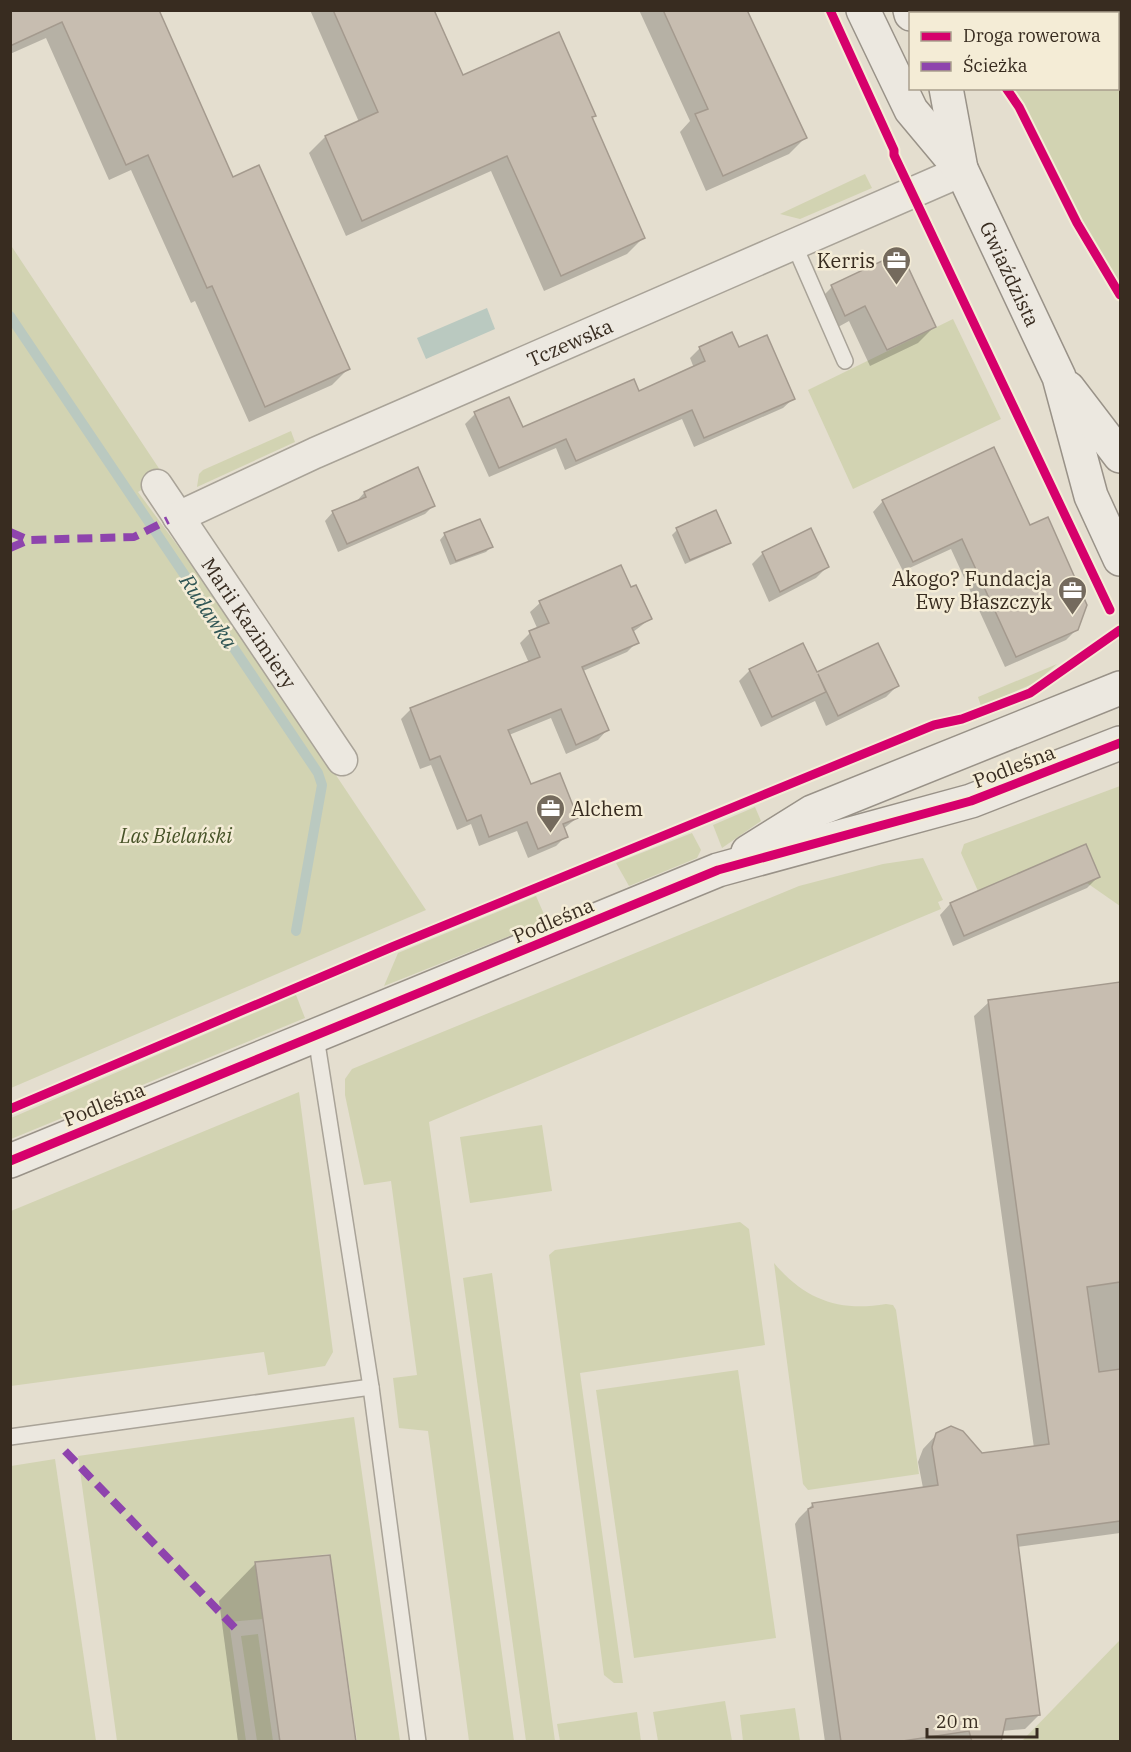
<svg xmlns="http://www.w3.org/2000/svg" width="1131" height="1752" viewBox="0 0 1131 1752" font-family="'IBM Plex Serif',serif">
<rect width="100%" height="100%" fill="#e4decf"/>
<g fill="#d2d3b2">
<polygon points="973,11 1120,11 1120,282 1103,261 1014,89 1118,88 1118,14 975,14"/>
<polygon points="865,174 872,188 800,219 780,214"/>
<polygon points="10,244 164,476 138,492 231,618 426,910 11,1088"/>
<polygon points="953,319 1001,419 853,489 808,390"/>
<polygon points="291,431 295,442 197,487 199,474 203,470"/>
<polygon points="1057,664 1035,683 981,706 978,697"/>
<polygon points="1120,786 1120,906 1087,883 1100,877 978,891 961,853 964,844"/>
<polygon points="755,807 761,821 722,848 713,825"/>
<polygon points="692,833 701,850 697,858 629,886 616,863"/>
<polygon points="923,858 943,900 938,902 941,909 429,1122 514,1741 469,1741 428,1431 399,1428 393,1378 417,1375 391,1181 364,1185 345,1095 345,1079 352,1069 799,886 883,864"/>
<polygon points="536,896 547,921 384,986 398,953"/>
<polygon points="296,995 305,1018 11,1139 11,1118"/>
<polygon points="299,1092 333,1352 325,1366 268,1375 264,1352 11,1386 11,1211"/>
<polygon points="542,1125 552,1191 470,1203 460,1137"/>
<polygon points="740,1222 749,1229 765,1345 580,1373 623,1683 614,1683 604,1675 602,1660 549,1255 555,1250"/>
<path d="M774,1263C805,1300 840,1312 886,1304L893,1305L896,1310L919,1474L808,1490L803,1484Z"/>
<polygon points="492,1273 555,1741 526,1741 463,1278"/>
<polygon points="738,1370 776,1638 634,1658 596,1390"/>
<polygon points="354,1417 400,1741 357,1741 330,1554 255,1562 263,1619 229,1622 246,1741 117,1741 78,1456"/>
<polygon points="55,1459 96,1741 11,1741 11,1466"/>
<polygon points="258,1634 273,1741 257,1741 241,1636"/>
<polygon points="1120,1640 1120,1741 1022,1741"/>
<polygon points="725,1701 732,1741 658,1741 653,1712"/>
<polygon points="795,1708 800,1741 743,1741 740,1715"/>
<polygon points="637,1712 641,1741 560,1741 557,1724"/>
</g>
<polygon fill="#bac9c0" points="487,308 495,329 426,359 417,338"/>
<g fill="#0003">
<polygon points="10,10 157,10 232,179 348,369 332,385 249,422 195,301 191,303 131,170 109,180 46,38 10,54"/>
<polygon points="310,10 433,10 462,77 594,115 591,119 643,238 627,254 544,291 491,171 346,236 309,153 325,137 359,122"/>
<polygon points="639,10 746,10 806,137 789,154 706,191 680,132 690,121"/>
<polygon points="832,287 934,327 918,343 870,366 849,321 829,332 816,303"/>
<polygon points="700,348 738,348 794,398 783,408 694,447 682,419 565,470 556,448 489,477 465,424 475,414 522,429 639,393 694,368 690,358"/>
<polygon points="418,469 433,506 425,514 338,552 325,521 333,512 356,502 364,493"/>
<polygon points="883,501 1030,527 1047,519 1074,576 1077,629 1066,640 1005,667 951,549 903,571 873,512"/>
<polygon points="677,530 729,542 724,547 685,564 672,535"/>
<polygon points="445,534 491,547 486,552 450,565 440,540"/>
<polygon points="763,553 827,567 816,578 769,602 752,564"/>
<polygon points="630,589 650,619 633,632 637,642 627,652 583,671 607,730 598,740 566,754 551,718 509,735 530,786 577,818 563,829 566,836 556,846 528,858 517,831 479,846 471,824 457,830 431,765 420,769 401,719 411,709 529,663 520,643 530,633 538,630 530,612 540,603"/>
<polygon points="750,670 816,674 897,686 886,697 826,726 815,701 761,727 739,681"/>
<polygon points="1098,877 1087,888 953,946 940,915 950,904"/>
<polygon points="1120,983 1120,1533 1017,1547 1039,1715 1025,1729 1002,1731 999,1742 825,1742 795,1524 799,1518 813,1504 923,1488 918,1462 923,1449 937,1434 981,1454 1034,1448 974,1016 989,1002"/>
<polygon points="256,1563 355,1742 238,1742 219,1601"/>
</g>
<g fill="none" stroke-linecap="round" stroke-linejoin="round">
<polyline stroke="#bac9c0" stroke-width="10" points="10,316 318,773 322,785 296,931"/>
</g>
<g fill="#c7bdb0" stroke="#a49a8e" stroke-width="1.5">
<polygon points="10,10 159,10 233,177 259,165 350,369 265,407 212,286 207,288 148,155 126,165 62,22 10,46"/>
<polygon points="333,10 434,10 463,75 559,32 596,116 592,117 645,238 561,276 507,156 362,221 325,136 378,112"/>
<polygon points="663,10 747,10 807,138 723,176 695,114 708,109"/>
<polygon points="901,252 936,327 887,350 865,306 845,316 831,285"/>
<polygon points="732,332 739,347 767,335 795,399 704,438 692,410 576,461 566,439 499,468 474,412 509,397 523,427 634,379 639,391 705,361 699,347"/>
<polygon points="994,447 1030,525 1048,517 1087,605 1078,630 1016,657 962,539 913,562 882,500"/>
<polygon points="418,467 435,506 347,544 332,511 366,497 364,492"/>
<polygon points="716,510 731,543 690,560 676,528"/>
<polygon points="480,519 493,547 456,561 444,533"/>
<polygon points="811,528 829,567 780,592 762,552"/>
<polygon points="621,565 631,587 636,585 652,619 632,628 639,643 582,667 609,730 576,745 561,709 508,730 531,784 560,773 578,818 563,824 568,837 538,849 527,822 489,837 481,815 467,821 440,756 430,760 410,708 540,657 529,631 549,623 539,601"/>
<polygon points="803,643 817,672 878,643 899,686 838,716 818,674 826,692 772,717 749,669"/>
<polygon points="1086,844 1100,877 964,936 950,903"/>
<polygon points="1120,982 1120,1282 1087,1287 1099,1372 1120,1369 1120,1521 1017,1535 1040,1715 1006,1719 1001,1742 972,1742 969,1731 896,1742 841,1742 808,1509 813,1507 812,1503 938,1485 932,1447 936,1433 951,1426 963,1431 982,1453 1049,1444 988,1000"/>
<polygon points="330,1555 356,1742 280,1742 255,1562"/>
</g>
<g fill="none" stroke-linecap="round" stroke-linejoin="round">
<defs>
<g id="lane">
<polyline points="793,242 845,361"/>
<polyline points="316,1037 371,1387 418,1742"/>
<polyline points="10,1437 371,1387"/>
</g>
<g id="street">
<path id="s1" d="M157,485L342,760"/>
<path id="s2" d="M178,517L315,453L962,171"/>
</g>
<g id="secondary">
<path id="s3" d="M863,10L911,110L962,171L1059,377L1091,496L1120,559"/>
<polyline points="910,10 911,14"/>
<polyline points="946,88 961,169"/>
<polyline points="1068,388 1120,456"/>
<polyline points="748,852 812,812 1120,688"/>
<polyline points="10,1161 718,870 971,801 1120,743"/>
</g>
</defs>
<use href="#lane" stroke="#a9a398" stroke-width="18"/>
<use href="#street" stroke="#a9a398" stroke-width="33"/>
<use href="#secondary" stroke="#999288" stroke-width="36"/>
<use href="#lane" stroke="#ece8e0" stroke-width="15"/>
<use href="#street" stroke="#ece8e0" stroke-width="30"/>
<use href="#secondary" stroke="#ece8e0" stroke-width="33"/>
<g stroke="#8e44ad" stroke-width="8" stroke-dasharray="15 8" stroke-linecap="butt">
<polyline points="1066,14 1069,10"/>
<polyline points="10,532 29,540 134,537 168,520"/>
<polyline points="10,548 29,540"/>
<polyline points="65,1451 235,1628"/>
</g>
<defs>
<g id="cycleway">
<polyline points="830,10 894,150 894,155 1110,610"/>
<polyline points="1006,88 1019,107 1077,223 1120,295"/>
<polyline points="10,1109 392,947 934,725 962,719 1030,693 1120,630"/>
<polyline points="10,1161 718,870 971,801 1120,743"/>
</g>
</defs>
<use href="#cycleway" stroke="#f4ecd6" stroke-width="13"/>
<use href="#cycleway" stroke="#d6006c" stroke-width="9"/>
</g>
<defs>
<symbol id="office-pin" viewBox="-11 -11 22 30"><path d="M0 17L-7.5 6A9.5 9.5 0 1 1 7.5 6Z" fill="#746a5d" stroke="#f4ecd6"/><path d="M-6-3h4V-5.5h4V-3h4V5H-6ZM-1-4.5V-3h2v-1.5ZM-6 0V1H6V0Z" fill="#fff"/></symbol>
</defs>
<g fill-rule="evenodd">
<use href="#office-pin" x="880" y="244" width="33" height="45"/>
<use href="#office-pin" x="1056" y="574" width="33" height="45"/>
<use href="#office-pin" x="534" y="792" width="33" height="45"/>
</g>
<g text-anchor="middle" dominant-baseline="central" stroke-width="5" stroke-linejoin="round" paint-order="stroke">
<g font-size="20" fill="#382c20" stroke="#f4ecd6" text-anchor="end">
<text x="875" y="260">Kerris</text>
<text x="1052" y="578">Akogo? Fundacja<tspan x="1052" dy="23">Ewy Błaszczyk</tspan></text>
<text x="571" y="808" text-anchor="start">Alchem</text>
</g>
<g font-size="20" fill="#382c20" stroke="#f4ecd6">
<text stroke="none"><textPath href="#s3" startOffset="304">Gwiaździsta</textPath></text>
<text stroke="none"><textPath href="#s2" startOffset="429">Tczewska</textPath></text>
<text stroke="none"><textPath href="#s1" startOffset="166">Marii Kazimiery</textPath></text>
<text transform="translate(1014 766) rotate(-21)">Podleśna</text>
<text transform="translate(553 920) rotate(-23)">Podleśna</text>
<text transform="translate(104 1104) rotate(-22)">Podleśna</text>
</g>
<g font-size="20" font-style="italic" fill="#475328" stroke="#f4ecd6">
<text x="176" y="835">Las Bielański</text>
</g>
<g font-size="21" font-style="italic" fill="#305655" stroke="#f4ecd6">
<text transform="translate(209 611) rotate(56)">Rudawka</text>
</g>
</g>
<rect width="1131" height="1752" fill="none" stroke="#382c20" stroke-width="24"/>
<rect x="909" y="12" width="210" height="78" fill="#f4ecd6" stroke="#a99f8d" stroke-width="1.5"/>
<rect x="921" y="32" width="30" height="9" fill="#d6006c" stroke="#a99f8d" stroke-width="1.5"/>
<text x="963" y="42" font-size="18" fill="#382c20">Droga rowerowa</text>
<rect x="921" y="62" width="30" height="9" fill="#8e44ad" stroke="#a99f8d" stroke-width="1.5"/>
<text x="963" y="72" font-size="18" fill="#382c20">Ścieżka</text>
<path d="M927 1728v9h110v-9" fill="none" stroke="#382c20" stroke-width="3"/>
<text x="936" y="1728" font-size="18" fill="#382c20" stroke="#f4ecd6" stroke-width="4.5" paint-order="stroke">20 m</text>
</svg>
